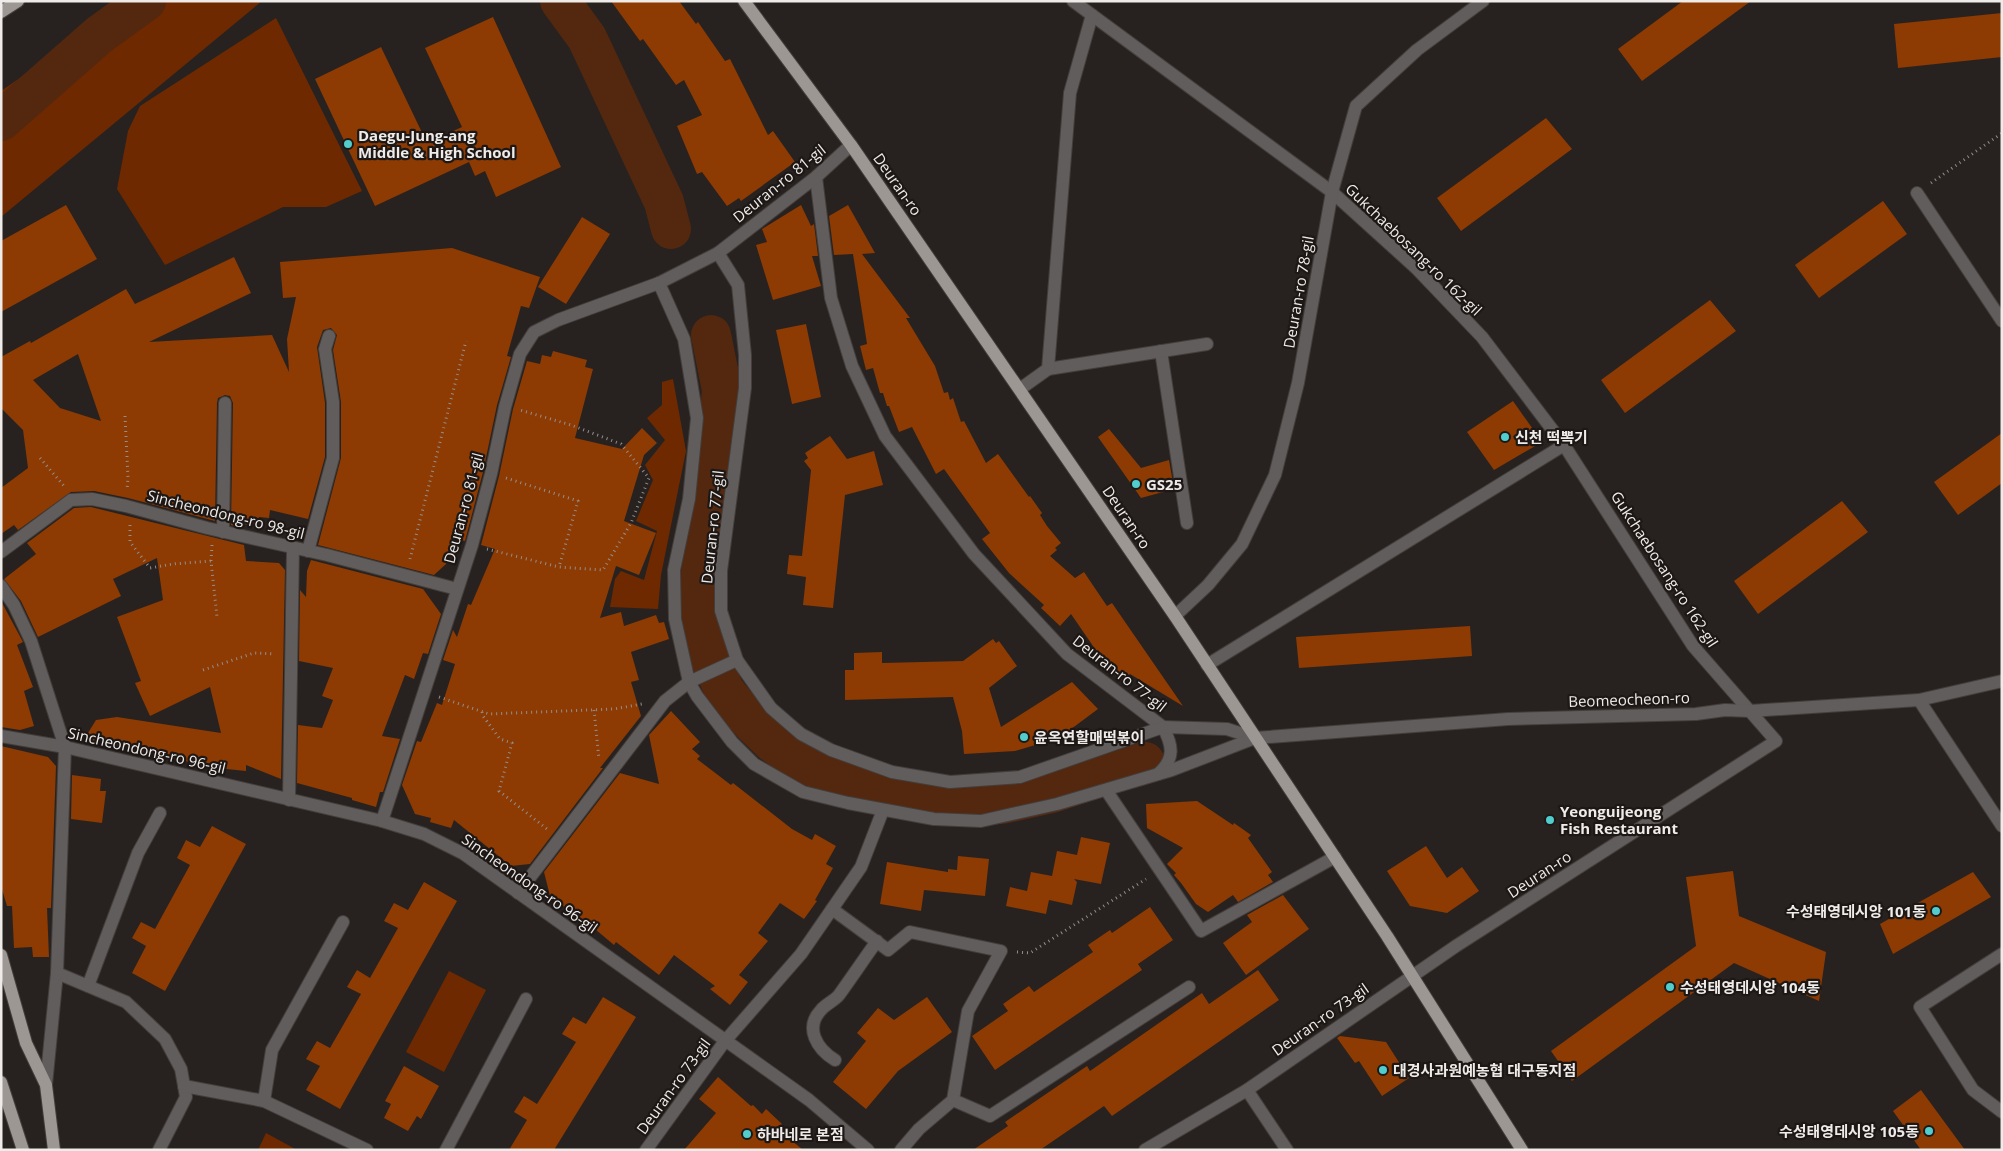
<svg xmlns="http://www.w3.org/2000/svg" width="2003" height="1151" viewBox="0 0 2003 1151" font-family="'Open Sans','Noto Sans KR',sans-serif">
<rect width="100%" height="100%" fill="#27221f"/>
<g fill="#6e2900">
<polygon points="132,1 262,1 1,217 1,91"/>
<polygon points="276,18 362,191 326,207 283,207 165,265 117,189 128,131 140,106"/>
<polygon points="673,379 686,451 661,575 658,609 610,607 615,579 621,571 644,580 657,531 636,521 653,480 645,465 665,440 647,418 662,405 662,382"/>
<polygon points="449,971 486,990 444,1072 406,1052"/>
<polygon points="266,1133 297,1150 258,1150"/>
</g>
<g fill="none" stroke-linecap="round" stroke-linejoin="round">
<g stroke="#54270f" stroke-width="40">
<polyline points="560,1 587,38 664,202 671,229"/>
<polyline points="1,121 99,35 146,1"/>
<polyline points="711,335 722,390 710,515 700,579 700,627 710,658 724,690 745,716 773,743 807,767 846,783 951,804 1002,804 1052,793 1145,762"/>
</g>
</g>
<g fill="#8d3a03" fill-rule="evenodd">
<polygon points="611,1 679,1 696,24 698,22 725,61 730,59 768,135 773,131 795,162 741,201 739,198 727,206 702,172 697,174 677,126 702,115 684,80 676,85 643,39 640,41"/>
<polygon points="1683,1 1751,1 1642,81 1618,49"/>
<polygon points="2002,13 2002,57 1898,68 1894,24"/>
<polygon points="493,17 561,167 496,197 485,171 475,176 469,162 375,206 315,79 381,47 427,143 462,127 425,48"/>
<polygon points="1546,118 1572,149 1461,231 1437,198"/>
<polygon points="1883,201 1907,234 1819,298 1795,265"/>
<polygon points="66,205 97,259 1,312 1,241"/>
<polygon points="801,205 811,226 814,224 818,256 812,256 821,286 773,300 756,245 767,242 762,229"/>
<polygon points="848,205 875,253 862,254 910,318 906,318 935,366 944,393 948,392 950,400 953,398 961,422 964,421 986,463 998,454 1029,497 1030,496 1042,513 1040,515 1047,526 1061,543 1055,548 1057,550 1050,556 1075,578 1084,572 1107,606 1112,603 1183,706 1130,674 1122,681 1104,666 1104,662 1071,614 1060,626 1041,608 1044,605 1009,573 982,539 990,533 944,469 936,474 912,427 899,432 889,406 887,406 883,393 880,393 873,368 866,370 860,346 867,344 853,254 834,255 829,216"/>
<polygon points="582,217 610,234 566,304 538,287"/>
<path d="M452,248L540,277L529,308L521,306L507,356L511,357L497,405L483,472L465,541L454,538L446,564L434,575L318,545L341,458V402L333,350L337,335L331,328L323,330L317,347L325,403V457L308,519L270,510L269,518L259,517L258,525L241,524L242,528L231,525L233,403L230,396L225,395L218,398L217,403L215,521L128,498L94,491L71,492L18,530L14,525L1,534V488L28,468L23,430L1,408V357L30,341L31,343L126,289L135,304L234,257L251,293L149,342L272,335L289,372L287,339L296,297L283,298L280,262ZM78,354L101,421L60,408L33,380Z"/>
<polygon points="1710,300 1736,331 1625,413 1601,380"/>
<polygon points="806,324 821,397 792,404 776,330"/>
<polygon points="553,351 587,360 585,367 593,369 575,438 622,449 642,428 657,443 644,455 624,521 656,533 639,575 616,566 600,618 621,612 624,626 656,615 659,623 664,622 669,639 631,652 639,680 631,682 641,716 600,768 603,768 530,864 511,866 454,820 451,828 430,822 431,818 415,814 402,785 417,741 421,742 437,703 442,705 455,664 443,660 453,630 457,637 468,604 471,605 495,549 481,545 499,476 513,409 527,361 540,364 542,355 551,357"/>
<polygon points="1513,401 1542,442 1494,470 1467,432"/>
<polygon points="1109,429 1141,468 1169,460 1174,489 1141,498 1098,437"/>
<polygon points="2002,433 2002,483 1958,515 1934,482"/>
<polygon points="830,436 847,459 874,451 883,485 845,495 833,608 803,605 806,577 787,574 789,555 802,556 811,470 804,461 808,458 805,453"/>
<polygon points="1842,501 1868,532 1758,614 1734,581"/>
<polygon points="91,507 244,545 246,561 279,563 285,570 281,779 246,765 246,771 217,768 217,766 157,757 118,749 119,747 83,741 96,720 117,717 221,733 210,687 150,716 135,683 141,681 117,617 163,600 157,558 113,579 121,596 38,637 21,601 4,579 36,554 27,543 74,508"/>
<polygon points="311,560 423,589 441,614 428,654 423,653 414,679 405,675 382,736 400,739 383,792 380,792 376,807 352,800 352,798 297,783 298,725 322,728 333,700 322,696 333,668 299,661 300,590 306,597 307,571"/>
<polygon points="1,601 23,642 17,645 33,687 24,691 34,726 20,730 1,727"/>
<polygon points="1470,626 1472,656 1299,668 1296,637"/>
<polygon points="993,639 996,643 999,641 1017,666 989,688 1001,727 1072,682 1098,709 1059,738 1015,751 964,754 962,731 953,697 845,700 845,670 854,670 854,653 882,652 882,663 963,661"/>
<polygon points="671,711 700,742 692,749 700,756 697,759 731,785 733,783 792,829 812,840 815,834 836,846 826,864 833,868 815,900 817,901 804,919 780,903 758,933 768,941 739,975 748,982 730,1005 710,989 715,986 674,955 659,975 616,942 614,945 589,924 588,925 550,896 544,872 620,773 659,784 649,735"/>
<polygon points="1,746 48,757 56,766 51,908 47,908 49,957 33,957 32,947 14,948 12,906 7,906 1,886"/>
<polygon points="72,775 101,779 100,791 106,791 102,823 71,819"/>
<polygon points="1197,801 1233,825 1234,823 1251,835 1248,838 1272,872 1268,875 1273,882 1238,902 1233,895 1208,912 1196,904 1181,883 1174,875 1176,873 1167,864 1183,848 1147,828 1146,804"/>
<polygon points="212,826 246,844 165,991 132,973 146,946 132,938 141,922 155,929 190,865 177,858 186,840 200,847"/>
<polygon points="1081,837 1110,843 1101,884 1074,879 1077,882 1072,905 1049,900 1046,914 1006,906 1010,887 1027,891 1031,872 1052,876 1057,851 1077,855"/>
<polygon points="1426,846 1447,878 1462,867 1479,891 1447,913 1410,906 1387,871"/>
<polygon points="958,856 989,859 985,896 924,890 921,911 880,904 887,862 948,872 948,869 957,870"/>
<polygon points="1733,871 1739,916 1826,952 1819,1001 1734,963 1572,1081 1551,1051 1696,946 1686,877"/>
<polygon points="1973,872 1991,897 1893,954 1880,924"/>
<polygon points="424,882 457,901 340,1109 306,1090 320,1066 306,1059 317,1041 330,1048 361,994 347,987 357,970 370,978 398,928 384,921 394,903 408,910"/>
<polygon points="1283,895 1309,929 1246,975 1223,943 1252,922 1247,915"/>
<polygon points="1150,907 1173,940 1138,964 1142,970 995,1070 972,1036 1008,1011 1003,1004 1029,986 1034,992 1093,952 1088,945 1110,930 1112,933"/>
<polygon points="1258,970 1279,1000 1112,1116 1104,1106 1040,1150 973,1150 1008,1126 1005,1122 1087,1066 1090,1071 1202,993 1209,1004"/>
<polygon points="603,997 636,1017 554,1150 509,1150 527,1120 514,1112 524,1096 537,1104 576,1042 562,1034 573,1017 586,1024"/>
<polygon points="927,997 952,1032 898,1071 866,1109 833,1082 866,1041 857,1033 878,1008 894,1020"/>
<polygon points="1340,1036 1386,1042 1409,1078 1382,1096 1359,1061 1355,1063 1337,1038"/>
<polygon points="404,1066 439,1086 421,1119 417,1116 408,1131 384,1118 391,1104 385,1101"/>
<polygon points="718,1077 751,1106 753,1105 762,1114 766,1109 782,1124 778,1129 803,1150 684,1150 716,1113 699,1099"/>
<polygon points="1921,1090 1965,1150 1921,1150 1893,1111"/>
</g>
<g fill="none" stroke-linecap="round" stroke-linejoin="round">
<defs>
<g id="minor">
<polyline points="1073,1 1332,192 1416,268 1482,337 1564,445 1693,646 1776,741 1456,946 1247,1090 1145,1150"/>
<path d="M816,177L831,298L852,366L885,436L974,554L1067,654L1163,727C1173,746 1175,759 1158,774"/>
<polyline points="1917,193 2002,321"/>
<polyline points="718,253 738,285 745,355 745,388 721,571 721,611 737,660 771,708 801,734 831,750 892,772 950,782 1020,777 1163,727 1227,729 1255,738"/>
<polyline points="659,283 684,339 697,418 689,499 674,570 675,619 689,682 697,696 732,742 754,764 803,792 848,803 934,819 981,821 1057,804 1172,770 1255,738 1508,719 1696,714 1725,710 1750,711 1919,700 2002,681"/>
<polyline points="1161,351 1187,523"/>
<polyline points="1048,369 1207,344"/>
<polyline points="1020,389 1048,369 1070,93 1092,15"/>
<polyline points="223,532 225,403"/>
<polyline points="308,551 333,458 333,402 325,349 329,336"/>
<polyline points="1,552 71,500 92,499 126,506 207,528 327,555 457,589"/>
<polyline points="1,586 14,605 31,641 65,747 57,973 46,1085"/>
<polyline points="1175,616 1208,585 1242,544 1275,475 1298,383 1332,192 1356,106 1417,50 1483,1"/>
<polyline points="1207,665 1564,445"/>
<polyline points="1919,700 2002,826"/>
<polyline points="1,736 65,747 382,821 424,834 464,854 809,1100 868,1150"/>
<polyline points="1106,790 1201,931 1335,857"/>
<polyline points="289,800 293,548"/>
<polyline points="382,821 472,545 491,474 505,407 520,354 534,332 558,320 659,283 718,253 816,177 851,145"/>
<polyline points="518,893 665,701 689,682 737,660"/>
<polyline points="832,909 888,950 910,932 1001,951 968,1011 953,1100 919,1129 901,1150"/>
<polyline points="2002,954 1920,1007 1973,1090 2002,1112"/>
<polyline points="57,973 126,1002 165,1039 181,1069 186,1097 159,1150"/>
<polyline points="88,986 138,853 160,813"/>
<path d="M835,1060C817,1049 804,1028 821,1010C826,1004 834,1001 839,995C852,977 864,959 877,941"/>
<polyline points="184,1086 264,1101 367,1150"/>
<polyline points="1247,1090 1287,1150"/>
<polyline points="953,1100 990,1116 1189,987"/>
<polyline points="264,1101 272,1050 343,922"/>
<polyline points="446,1150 526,999"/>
<polyline points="646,1150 725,1041 801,954 861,867 883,810"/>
</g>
<g id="major">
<polyline points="744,1 851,145 1175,616 1387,936 1522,1150"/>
<polyline points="1,12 18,1"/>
<polyline points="1,955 26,1043 46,1085 54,1150"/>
<polyline points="1,1082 23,1150"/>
</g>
</defs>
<use href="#minor" stroke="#433e3b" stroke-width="14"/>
<use href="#major" stroke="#433e3b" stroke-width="14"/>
<g stroke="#938f8c" stroke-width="3" stroke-dasharray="1 4" stroke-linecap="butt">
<polyline points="1931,183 2002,133"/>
<polyline points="125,416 128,478 127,490"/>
<polyline points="40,458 64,486"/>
<polyline points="506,478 578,501 559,567"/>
<polyline points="130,525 130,542 150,568 173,564 211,561"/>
<polyline points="212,545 211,561 217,617"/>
<polyline points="487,549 559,567 603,570 631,523 649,478 621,444 571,425 520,410"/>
<polyline points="410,559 466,341"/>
<polyline points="203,670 254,653 275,654"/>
<polyline points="439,697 489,714 614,709 642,704"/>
<polyline points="594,710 599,759"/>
<polyline points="482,712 483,716 500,739 512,743 499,791 547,829"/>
<polyline points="1017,952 1030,953 1146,879"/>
</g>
<use href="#minor" stroke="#605d5c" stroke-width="12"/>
<use href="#major" stroke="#9d9794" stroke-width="12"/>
</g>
<g fill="#52cdce" stroke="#1d1816" stroke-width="2">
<circle cx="348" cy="144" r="5"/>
<circle cx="1505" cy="437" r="5"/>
<circle cx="1136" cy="484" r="5"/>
<circle cx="1024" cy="737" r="5"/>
<circle cx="1550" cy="820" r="5"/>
<circle cx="1936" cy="911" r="5"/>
<circle cx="1670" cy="987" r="5"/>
<circle cx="1383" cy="1070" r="5"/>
<circle cx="1929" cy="1131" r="5"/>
<circle cx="747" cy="1134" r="5"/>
</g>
<g text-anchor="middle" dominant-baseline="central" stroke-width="4.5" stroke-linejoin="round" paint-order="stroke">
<g font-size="15" font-weight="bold" fill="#eeebe9" stroke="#1d1816" text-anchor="start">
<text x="358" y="135">Daegu-Jung-ang<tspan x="358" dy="17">Middle &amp; High School</tspan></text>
<text x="1515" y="437">신천 떡뽁기</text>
<text x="1146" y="484">GS25</text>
<text x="1034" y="737">윤옥연할매떡볶이</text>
<text x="1560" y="811">Yeonguijeong<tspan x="1560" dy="17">Fish Restaurant</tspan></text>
<text x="1926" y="911" text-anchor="end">수성태영데시앙 101동</text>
<text x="1680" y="987">수성태영데시앙 104동</text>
<text x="1393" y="1070">대경사과원예농협 대구동지점</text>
<text x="1919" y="1131" text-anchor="end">수성태영데시앙 105동</text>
<text x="757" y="1134">하바네로 본점</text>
</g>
<g font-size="15" fill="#eeebe9" stroke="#1d1816">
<text transform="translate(779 183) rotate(-39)">Deuran-ro 81-gil</text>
<text transform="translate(898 184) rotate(55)">Deuran-ro</text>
<text transform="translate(1414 249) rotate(44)">Gukchaebosang-ro 162-gil</text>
<text transform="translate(1298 292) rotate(-80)">Deuran-ro 78-gil</text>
<text transform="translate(463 508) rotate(-75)">Deuran-ro 81-gil</text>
<text transform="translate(226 514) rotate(14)">Sincheondong-ro 98-gil</text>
<text transform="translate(1127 517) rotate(56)">Deuran-ro</text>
<text transform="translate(712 527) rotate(-84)">Deuran-ro 77-gil</text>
<text transform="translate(1665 569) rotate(57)">Gukchaebosang-ro 162-gil</text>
<text transform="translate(1120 673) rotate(38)">Deuran-ro 77-gil</text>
<text transform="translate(1629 699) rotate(-2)">Beomeocheon-ro</text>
<text transform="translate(147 750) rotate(13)">Sincheondong-ro 96-gil</text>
<text transform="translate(1539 874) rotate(-33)">Deuran-ro</text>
<text transform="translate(530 883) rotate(35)">Sincheondong-ro 96-gil</text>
<text transform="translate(1320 1019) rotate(-35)">Deuran-ro 73-gil</text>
<text transform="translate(673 1086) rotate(-54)">Deuran-ro 73-gil</text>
</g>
</g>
<rect width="2003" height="1151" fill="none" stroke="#eeebe9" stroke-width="5"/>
</svg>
